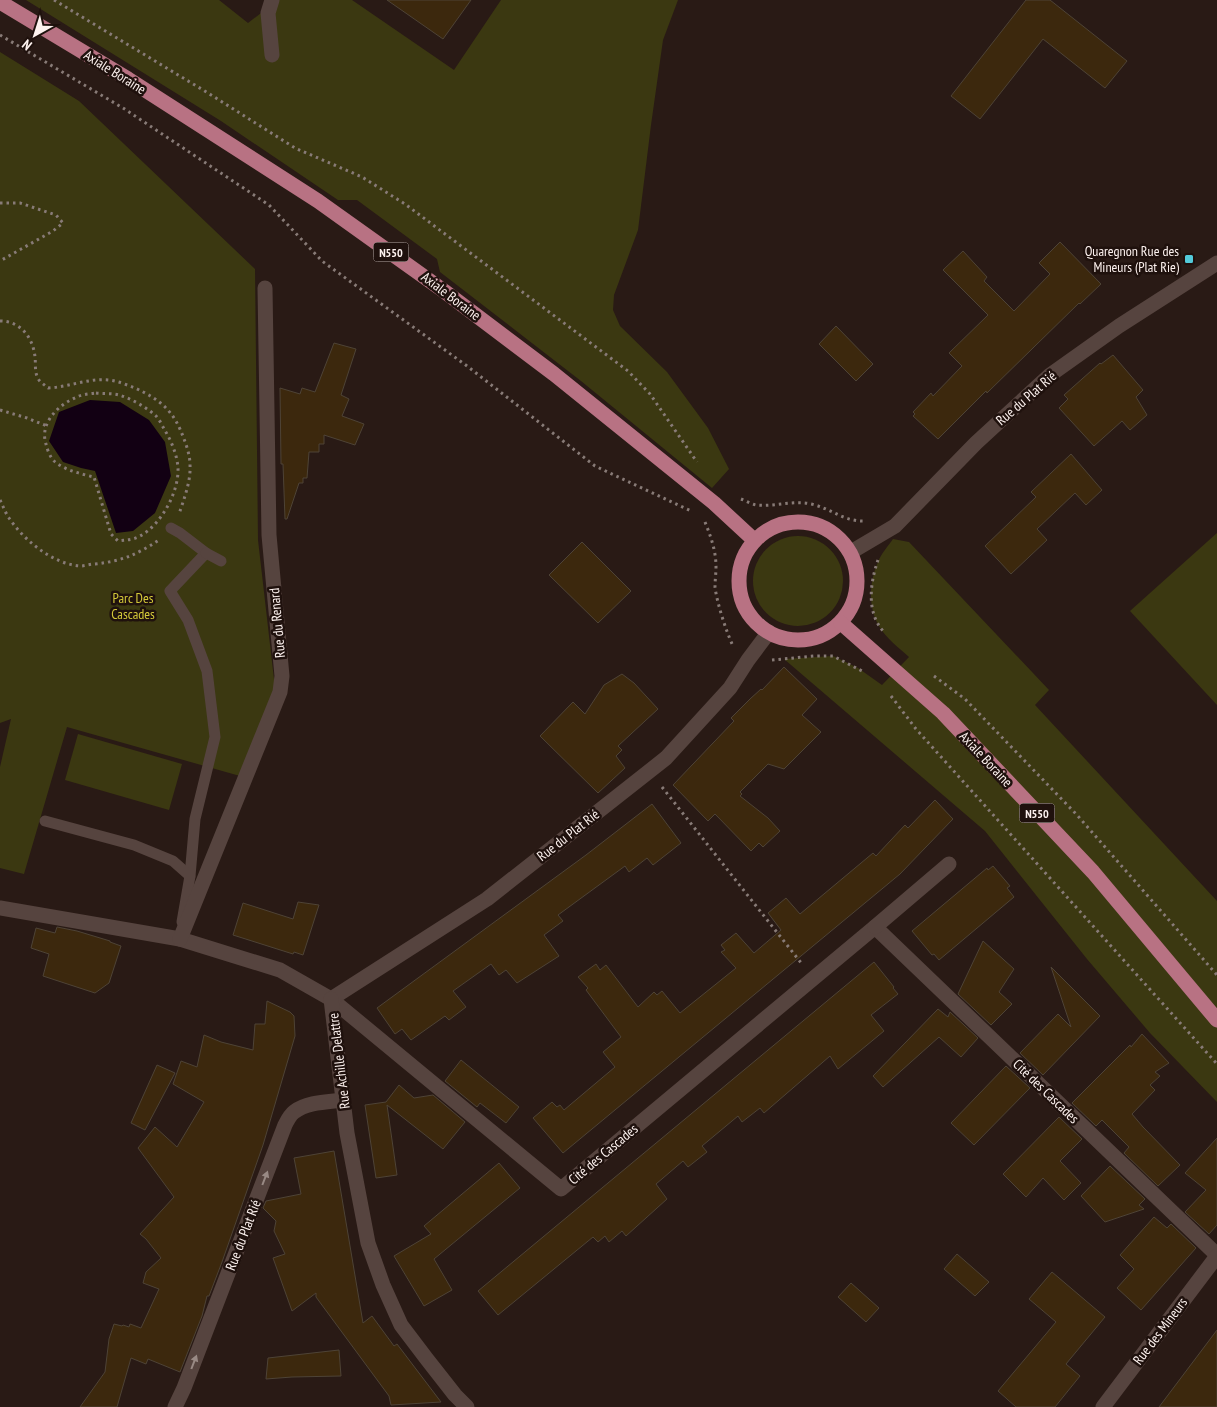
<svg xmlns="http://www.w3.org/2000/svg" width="1217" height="1407" viewBox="0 0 1217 1407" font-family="'PT Sans Narrow',sans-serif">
<rect width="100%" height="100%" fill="#291a15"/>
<g fill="#3b3811">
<polygon points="26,0 219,0 248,23 278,0 352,0 454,70 501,0 678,0 663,40 651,125 638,230 614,295 613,310 620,326 667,372 708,428 729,469 712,488 581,381 440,272 437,259 357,200 338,200 221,121"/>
<polygon points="0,52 79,101 255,269 258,540 275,688 240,776 67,727 24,874 0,868 0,767 11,719 0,723"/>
<polygon points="1217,533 1217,705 1130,611"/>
<circle cx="798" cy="581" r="45"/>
<path d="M893,539L909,542L1049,690L1035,705L1217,901V1102L1150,1033L1087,959L985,831L784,659L833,656L858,668L882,685L909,657C899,648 886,638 879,626C868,607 869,582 878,562C881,554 888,546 893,539Z"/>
<polygon points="78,734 182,764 169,810 65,780"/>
</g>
<polygon fill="#120013" points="90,400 120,402 149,420 165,442 171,476 155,513 133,531 116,533 95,471 81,468 63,462 49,441 59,412"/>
<g fill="#3c280d" stroke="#4e4336">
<polygon points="387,0 471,0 443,39"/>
<polygon points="1026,0 1050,0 1127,61 1105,88 1043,39 980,119 951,96"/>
<polygon points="1060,242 1101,284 1080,304 1079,303 987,393 986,391 938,439 913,416 915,414 913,412 931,393 933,396 962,366 949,353 988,315 943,270 963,251 987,277 984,281 1014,311 1050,274 1039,263"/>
<polygon points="836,326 873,364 856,381 819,344"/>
<polygon points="334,343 356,349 341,395 349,399 342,416 364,424 355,445 324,435 324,444 319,444 319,452 309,452 307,478 303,478 303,483 299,483 287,519 285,519 283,464 281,464 280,388 300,394 302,388 315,392"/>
<polygon points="1113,355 1143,390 1136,397 1147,415 1130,430 1122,421 1094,446 1059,408 1068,399 1064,395 1100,363 1101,364"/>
<polygon points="1071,454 1102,490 1086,505 1075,493 1037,529 1047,540 1011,574 985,546 1036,497 1031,492"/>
<polygon points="582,542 631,591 598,623 549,575"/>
<polygon points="784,667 817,699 802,715 821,732 784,769 768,764 740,792 742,794 740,796 768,818 780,831 763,847 759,843 751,851 715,814 708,821 673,785 734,721 731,718 750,699 761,689 762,690"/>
<polygon points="622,674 634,683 658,709 618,746 622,750 616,756 625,768 598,793 540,736 573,702 585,714 604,685"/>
<polygon points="935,800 953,819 900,874 563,1153 533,1118 552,1102 557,1107 560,1105 564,1110 615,1067 603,1052 621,1037 586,990 588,988 578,977 596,964 600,970 606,965 638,1007 654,992 657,995 662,991 680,1013 736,968 721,952 725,950 721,945 736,933 754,953 781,930 768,913 786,898 800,914 873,853 876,856 905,825 908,828"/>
<polygon points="652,804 681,843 653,865 647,858 629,872 625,866 558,915 563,921 544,935 559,956 517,983 506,970 499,975 491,964 453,991 466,1007 449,1020 445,1016 411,1040 402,1029 395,1034 377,1008 586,855"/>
<polygon points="993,866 1010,886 1007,888 1014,897 939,960 934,954 932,955 912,931 987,868 988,870"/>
<polygon points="298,902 319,905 303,955 294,952 293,954 233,935 243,903 293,919"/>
<polygon points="57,927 77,931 110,941 110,942 121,946 109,983 95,993 43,976 49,954 31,948 36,928 55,933"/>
<polygon points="983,941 1014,969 999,992 1012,1004 991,1025 958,994"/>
<polygon points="874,962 894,987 893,988 898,994 871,1015 884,1031 838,1069 830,1056 764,1113 760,1108 742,1122 738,1116 702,1146 707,1152 688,1167 683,1161 656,1184 667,1199 626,1236 622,1231 609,1242 605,1236 598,1242 593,1237 498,1315 478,1291"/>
<polygon points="1051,967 1100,1016 1043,1075 1020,1053 1058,1014 1071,1027"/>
<polygon points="267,1001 290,1012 294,1016 295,1036 263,1145 222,1262 209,1296 207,1296 202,1316 180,1372 148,1359 146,1364 131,1358 117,1407 80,1407 105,1372 109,1339 114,1324 122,1326 123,1325 129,1327 130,1324 141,1328 159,1289 143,1283 146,1272 161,1258 146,1239 140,1234 174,1197 138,1148 155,1127 177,1147 204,1102 173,1084 181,1061 197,1067 204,1035 221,1042 253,1050 255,1024 265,1024"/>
<polygon points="938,1009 948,1017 950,1012 978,1038 961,1057 939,1037 883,1087 873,1076"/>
<polygon points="1142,1034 1169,1063 1155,1072 1160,1076 1150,1085 1155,1090 1132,1114 1143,1127 1180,1165 1158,1186 1124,1153 1129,1147 1102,1120 1096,1126 1072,1103 1130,1045 1131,1047"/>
<polygon points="461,1060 519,1107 506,1123 480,1103 477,1107 445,1081"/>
<polygon points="157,1065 175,1073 145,1130 131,1123"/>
<polygon points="1006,1066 1030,1088 974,1145 951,1123"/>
<polygon points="399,1085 414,1098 433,1095 465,1122 443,1149 387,1105 397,1175 376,1178 365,1105 386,1102"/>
<polygon points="1059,1117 1082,1139 1060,1161 1081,1183 1064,1200 1043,1178 1026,1197 1003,1174"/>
<polygon points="1217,1138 1217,1225 1209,1234 1185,1212 1206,1190 1185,1173"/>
<polygon points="334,1151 363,1323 372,1316 394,1346 397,1344 441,1402 391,1405 389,1396 316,1297 316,1293 292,1311 273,1258 285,1254 274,1231 276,1221 263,1208 266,1201 301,1194 294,1158"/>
<polygon points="499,1163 520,1188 434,1259 452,1290 424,1306 394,1256 431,1234 424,1226"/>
<polygon points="1110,1166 1145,1199 1139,1205 1144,1209 1105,1222 1081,1196"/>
<polygon points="1154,1217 1167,1228 1171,1224 1196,1248 1141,1310 1117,1288 1134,1269 1120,1255"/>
<polygon points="957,1254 989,1282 975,1296 944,1269"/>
<polygon points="1052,1272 1105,1317 1066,1364 1080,1376 1055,1407 1016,1407 998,1391 1056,1322 1029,1299"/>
<polygon points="851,1283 879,1308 866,1322 838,1297"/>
<polygon points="1217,1330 1217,1407 1159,1407"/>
<polygon points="339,1350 341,1376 292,1377 266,1379 268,1358"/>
</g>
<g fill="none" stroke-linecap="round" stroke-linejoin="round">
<g stroke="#887b77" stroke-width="3" stroke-dasharray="2.5 4" stroke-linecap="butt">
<polyline points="54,0 208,93 295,148 362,177 405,204 628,371 650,394 697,462"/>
<polyline points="0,35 123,108 269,205 322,261 467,366 595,466 691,511"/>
<polyline points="0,203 20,203 56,215 63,223 53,231 0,261"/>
<path d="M0,321C20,321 33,337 35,357C36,364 34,373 39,380C41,383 45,385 48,388C69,387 88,378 109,380C118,381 127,385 135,388C161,400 174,411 184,439C187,447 190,456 190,465C191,481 184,499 179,514"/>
<path d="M96,393C104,394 112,393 119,395C132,399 146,407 156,416C159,419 162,425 164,429C171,440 177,454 178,468C179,492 161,525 140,536C133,540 126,540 118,541L111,534L94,477C81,474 64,470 54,461C50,457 47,449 46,444C39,423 59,404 77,397C83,394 90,394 96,393Z"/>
<polyline points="0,410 27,418 47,426"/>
<path d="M741,499C746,501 751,504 756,505C775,507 793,500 811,504C830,508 843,521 863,521"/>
<path d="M0,500C3,506 5,512 9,518C23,539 52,564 80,566C85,566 90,564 95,564C122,561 136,555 159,540"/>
<path d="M705,522C711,537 716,551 716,567C716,574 715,580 715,587C717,603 726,631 733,646"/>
<path d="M878,560C870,583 866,613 884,632"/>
<polyline points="772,660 814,656 833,656 862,671"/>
<polyline points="934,676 965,699 1077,815 1217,975"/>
<polyline points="891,696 916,729 1217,1064"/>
<polyline points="662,787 802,964"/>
</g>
<g stroke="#56443f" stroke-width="11">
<polyline points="171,528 180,533 206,553 170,591 188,620 207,671 215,737 195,819 190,876"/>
<polyline points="206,553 221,561"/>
<polyline points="45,821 134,845 173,861 190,876 182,922"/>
</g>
<g stroke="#56443f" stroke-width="15">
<polyline points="272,55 268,13 272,0"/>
<polyline points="851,552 895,526 976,443 1050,375 1119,326 1217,263"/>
<polyline points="0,908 180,939 280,970 331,999 561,1189 875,927 1217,1255"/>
<polyline points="875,927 949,864"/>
<polyline points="180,939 280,692 282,676 269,535 265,288"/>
<polyline points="331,999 487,899 666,758 730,688 748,660 769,632"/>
<polyline points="331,999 347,1133 368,1243 383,1285 401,1325 426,1358 455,1395 467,1407"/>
<path d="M175,1407L184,1388L285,1125C287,1121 290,1115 294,1112C307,1102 327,1102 343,1100"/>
<polyline points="1103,1407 1217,1256"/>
</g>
<g stroke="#b87283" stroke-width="15">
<polyline points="0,2 128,79 318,201 444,291 554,374 714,503 754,540"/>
<circle cx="798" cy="581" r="59"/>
<polyline points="841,623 943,713 1093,872 1217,1020"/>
</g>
</g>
<defs><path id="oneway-solid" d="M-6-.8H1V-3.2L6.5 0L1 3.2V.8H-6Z" transform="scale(1.25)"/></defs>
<g fill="#998a85">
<use href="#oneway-solid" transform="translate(265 1178) rotate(-69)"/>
<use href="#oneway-solid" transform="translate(194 1362) rotate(-69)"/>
</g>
<rect fill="#53cbdb" stroke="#1f110d" stroke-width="2" x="1184" y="254" width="10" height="10" rx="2.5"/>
<g text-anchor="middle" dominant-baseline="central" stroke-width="5" stroke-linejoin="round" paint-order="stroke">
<g fill="#1f110d" stroke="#baaeab" stroke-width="1">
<rect x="373.5" y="242.5" width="35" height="19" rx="4"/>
<rect x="1019.5" y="803.5" width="35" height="19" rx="4"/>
</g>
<g font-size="12" font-weight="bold" fill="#fdf2ef">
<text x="391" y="252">N550</text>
<text x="1037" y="813">N550</text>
</g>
<g font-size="14" fill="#fdf2ef" stroke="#1f110d">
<text transform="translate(115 72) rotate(32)">Axiale Boraine</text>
<text transform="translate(451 296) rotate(37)">Axiale Boraine</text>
<text transform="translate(1026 398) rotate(-41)">Rue du Plat Rié</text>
<text transform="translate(277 623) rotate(-95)">Rue du Renard</text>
<text transform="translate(986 759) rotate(47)">Axiale Boraine</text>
<text transform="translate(568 835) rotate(-38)">Rue du Plat Rié</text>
<text transform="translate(339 1061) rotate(-97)">Rue Achille Delattre</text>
<text transform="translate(1046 1091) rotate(44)">Cité des Cascades</text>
<text transform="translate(603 1154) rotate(-40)">Cité des Cascades</text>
<text transform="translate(243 1235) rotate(-69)">Rue du Plat Rié</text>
<text transform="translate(1160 1331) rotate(-53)">Rue des Mineurs</text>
</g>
<g font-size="14" fill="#fdf2ef" stroke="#1f110d" text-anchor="end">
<text x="1179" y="251">Quaregnon Rue des<tspan x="1179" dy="16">Mineurs (Plat Rie)</tspan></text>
</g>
<g font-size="14" fill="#d4c939" stroke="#1f110d">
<text x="133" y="598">Parc Des<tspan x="133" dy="16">Cascades</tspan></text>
</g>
</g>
<g transform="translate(35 35) rotate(219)" stroke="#1f110d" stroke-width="4" paint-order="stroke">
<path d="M0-4L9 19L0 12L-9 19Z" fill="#fdf2ef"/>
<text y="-8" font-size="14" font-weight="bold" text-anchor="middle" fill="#fdf2ef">N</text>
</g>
</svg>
